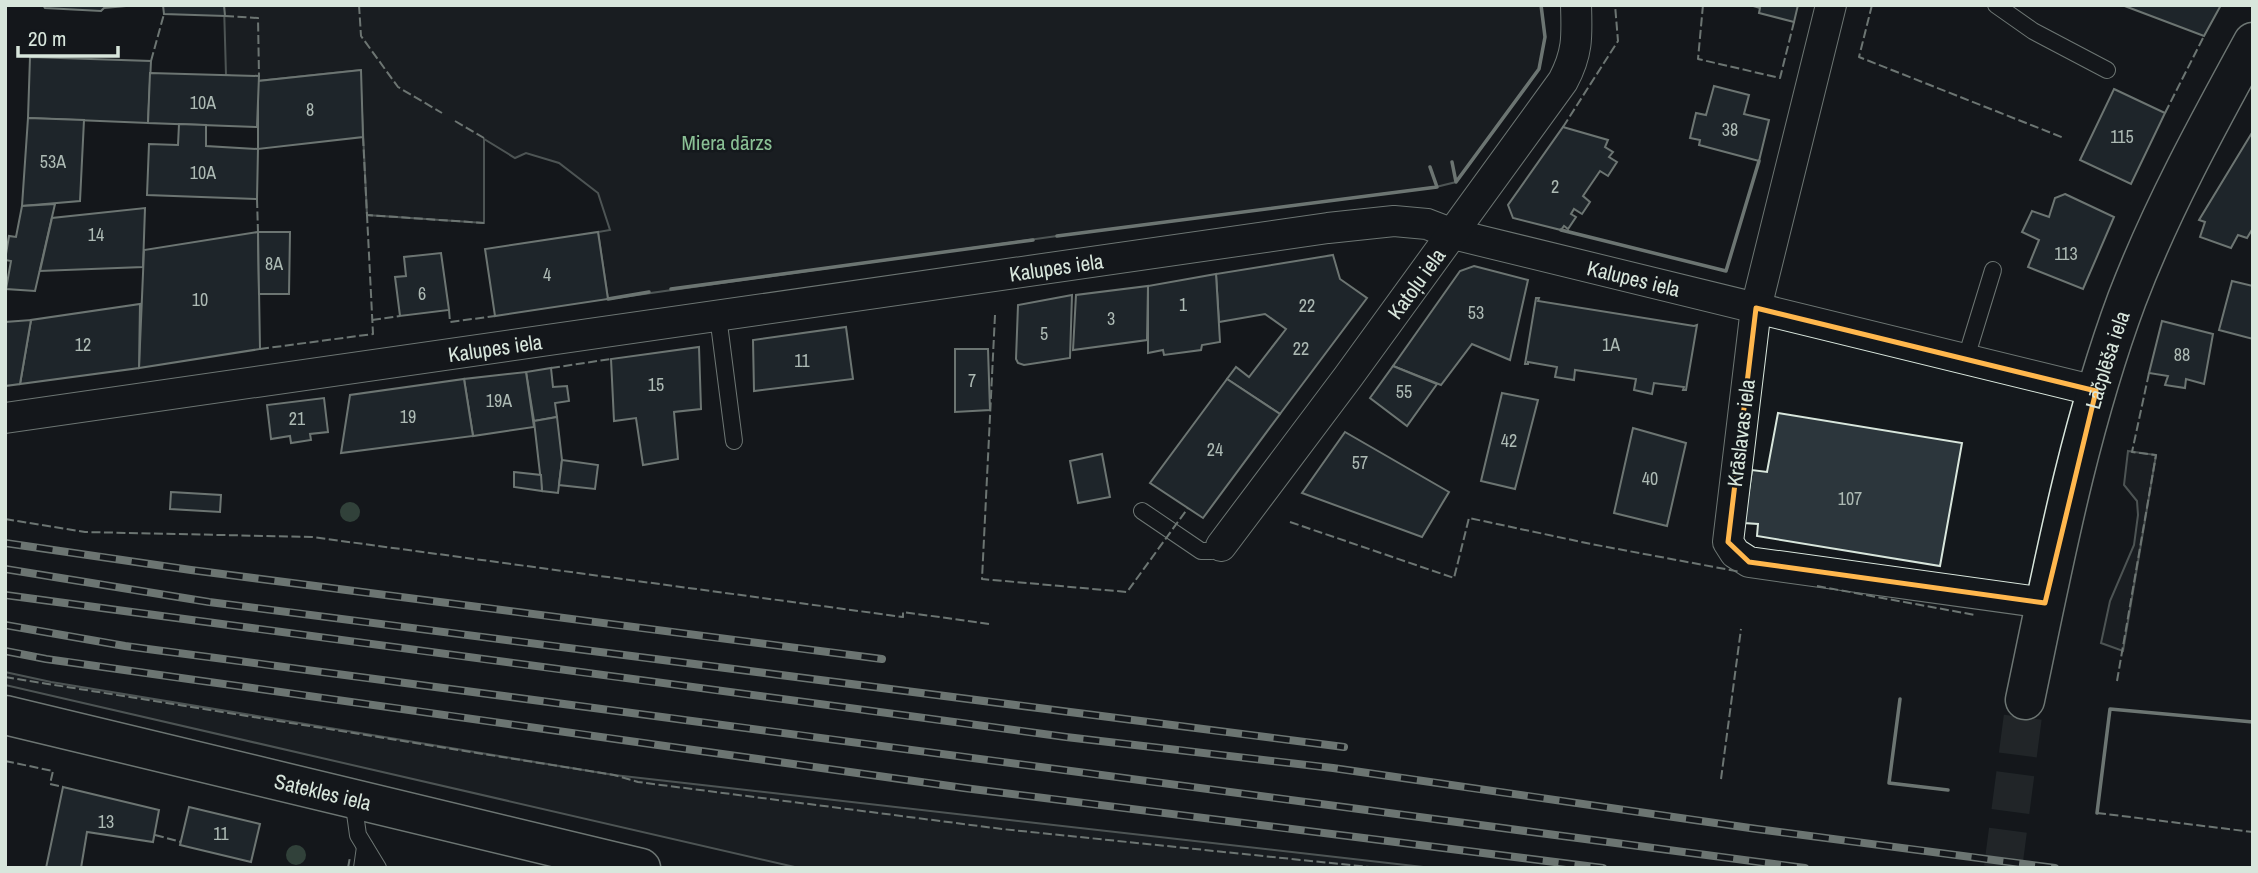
<svg xmlns="http://www.w3.org/2000/svg" width="2258" height="873" viewBox="0 0 2258 873" font-family="'Archivo Narrow',sans-serif">
<rect width="100%" height="100%" fill="#14181c"/>
<g fill="#202428" stroke="#939e99" stroke-width="2">
<polygon points="224,5 1541,5 1545,37 1539,69 1456,182 1436,187 1057,236 608,299 598,232 610,230 598,193 559,163 526,153 515,158 484,139 484,223 367,215 360,70 258,81 226,75"/>
<polygon points="2128,451 2156,455 2123,651 2101,643 2110,601 2134,545 2138,515 2137,501 2124,485"/>
<polygon points="5,672 51,682 614,775 1432,868 799,868 5,685"/>
</g>
<g fill="#2c363c" stroke="#d8e6dc" stroke-width="2">
<polygon points="43,5 137,5 104,8 101,11 45,8"/>
<polygon points="163,5 224,5 225,16 164,14"/>
<polygon points="1750,5 1798,5 1794,22 1759,13 1760,8"/>
<polygon points="2122,5 2221,5 2204,36"/>
<polygon points="30,57 151,61 148,123 28,118"/>
<polygon points="361,70 363,137 258,149 258,81"/>
<polygon points="150,73 259,76 257,127 148,123"/>
<polygon points="1714,86 1749,95 1744,114 1769,120 1759,161 1699,145 1700,140 1690,138 1696,113 1706,115"/>
<polygon points="2114,89 2165,113 2131,184 2080,160"/>
<polygon points="28,118 84,120 80,201 22,206"/>
<polygon points="179,124 206,125 206,146 258,149 257,199 147,195 149,144 178,145"/>
<polygon points="1563,127 1608,140 1605,147 1613,152 1609,157 1617,162 1608,176 1600,171 1583,196 1590,202 1582,214 1574,209 1571,214 1576,217 1568,229 1564,226 1561,230 1513,218 1508,205"/>
<polygon points="2253,131 2253,228 2247,238 2238,235 2231,248 2200,237 2205,222 2199,220"/>
<polygon points="2065,194 2114,217 2083,289 2028,267 2039,240 2022,232 2032,211 2049,217 2055,198"/>
<polygon points="55,204 35,291 6,289 11,261 5,260 9,236 16,237 22,206"/>
<polygon points="145,208 143,267 40,271 52,218"/>
<polygon points="258,232 260,349 139,368 144,250"/>
<polygon points="258,232 290,232 289,294 259,294"/>
<polygon points="598,232 608,299 495,316 485,249"/>
<polygon points="441,253 449,310 400,316 395,277 406,276 404,257"/>
<polygon points="1333,255 1340,279 1367,298 1280,414 1227,379 1236,367 1249,377 1286,329 1265,314 1219,322 1216,274"/>
<polygon points="1474,266 1528,280 1510,360 1472,344 1441,385 1393,366 1460,271"/>
<polygon points="1216,274 1220,342 1202,345 1201,350 1164,355 1163,350 1148,353 1148,286"/>
<polygon points="2232,281 2253,286 2253,339 2219,330"/>
<polygon points="1148,286 1147,340 1073,350 1076,295"/>
<polygon points="1072,295 1070,358 1024,365 1018,363 1016,359 1018,305"/>
<polygon points="1536,298 1539,298 1538,301 1694,326 1697,325 1686,390 1683,390 1684,387 1654,383 1652,394 1634,390 1636,379 1575,370 1574,380 1555,377 1557,367 1528,362 1528,364 1525,364"/>
<polygon points="140,304 139,368 20,384 31,320"/>
<polygon points="31,320 20,384 5,386 5,322"/>
<polygon points="2162,321 2213,334 2204,384 2186,379 2185,388 2165,385 2168,376 2149,373"/>
<polygon points="846,327 853,379 754,391 753,340"/>
<polygon points="699,347 701,409 674,412 678,459 643,465 636,418 614,421 611,359"/>
<polygon points="955,349 988,349 990,410 955,412"/>
<polygon points="1393,366 1437,384 1407,426 1370,398"/>
<polygon points="551,368 553,387 567,386 569,401 555,403 557,417 534,421 526,372"/>
<polygon points="526,372 534,427 473,436 464,379"/>
<polygon points="464,379 473,436 341,453 350,395"/>
<polygon points="1227,379 1280,414 1203,518 1150,483"/>
<polygon points="1502,393 1538,400 1515,489 1481,481"/>
<polygon points="324,398 328,432 310,434 311,440 291,443 290,436 271,439 267,405"/>
<polygon points="1778,413 1962,443 1940,566 1757,536 1758,524 1744,523 1752,470 1767,472"/>
<polygon points="557,417 562,460 558,493 542,491 534,421"/>
<polygon points="1633,428 1686,443 1667,526 1614,513"/>
<polygon points="1345,432 1449,492 1422,537 1302,493"/>
<polygon points="1102,454 1110,497 1078,503 1070,461"/>
<polygon points="562,460 598,465 595,489 559,485"/>
<polygon points="514,472 541,475 542,491 514,487"/>
<polygon points="171,492 221,495 220,512 170,509"/>
<polygon points="63,787 159,810 153,842 87,832 81,868 46,868"/>
<polygon points="189,807 260,824 251,862 180,845"/>
</g>
<g fill="none" stroke-linecap="round" stroke-linejoin="round">
<polyline stroke="#313739" stroke-width="38" stroke-dasharray="38 19" stroke-linecap="butt" points="2003,868 2025,700"/>
<defs>
<g id="lane">
<polyline points="1996,5 2033,31 2107,70"/>
<polyline points="718,316 734,441"/>
<polyline points="1966,358 1993,270"/>
<polyline points="1142,511 1201,551 1211,551 1221,546"/>
<polyline points="353,799 358,835 378,868"/>
<polyline points="362,868 365,847"/>
</g>
<g id="street">
<polyline points="1831,5 1756,308 1728,542 1735,553 1749,562 2045,603"/>
<path id="s1" d="M5,418L1328,228L1394,221L1427,224L1453,234L2096,391"/>
<path id="s2" d="M1221,546L1348,377L1563,81C1578,53 1577,36 1576,5"/>
</g>
<g id="primary">
<path id="s3" d="M5,715L641,868"/>
</g>
<g id="highway">
<path id="s4" d="M2025,700C2053,566 2079,428 2127,299C2161,210 2207,126 2253,42"/>
</g>
</defs>
<use href="#lane" stroke="#d8e6dc" stroke-width="18"/>
<use href="#street" stroke="#d8e6dc" stroke-width="32"/>
<use href="#primary" stroke="#d8e6dc" stroke-width="41"/>
<use href="#highway" stroke="#d8e6dc" stroke-width="41"/>
<use href="#lane" stroke="#14181c" stroke-width="16"/>
<use href="#street" stroke="#14181c" stroke-width="30"/>
<use href="#primary" stroke="#14181c" stroke-width="38"/>
<use href="#highway" stroke="#14181c" stroke-width="38"/>
<defs>
<g id="rail">
<polyline points="5,543 191,570 882,659"/>
<polyline points="5,569 209,602 1344,747"/>
<polyline points="5,595 1066,737 1333,768 1757,829 2055,868"/>
<polyline points="5,625 125,646 1805,868"/>
<polyline points="5,651 46,659 964,788 1603,868"/>
</g>
</defs>
<use href="#rail" stroke="#d8e6dc" stroke-width="8"/>
<use href="#rail" stroke="#14181c" stroke-width="5" stroke-dasharray="16" stroke-linecap="butt"/>
<g stroke="#d8e6dc" stroke-width="2" stroke-dasharray="9 3.5" stroke-linecap="butt">
<polyline points="359,5 361,36 398,87 442,113"/>
<polyline points="1703,5 1698,59 1780,78 1794,22"/>
<polyline points="1872,5 1859,57 2064,138"/>
<polyline points="225,16 258,18 259,76"/>
<polyline points="151,61 164,14"/>
<polyline points="2165,113 2204,36"/>
<polyline points="455,121 484,138"/>
<polyline points="1563,127 1618,41 1615,5"/>
<polyline points="363,137 367,215 484,223"/>
<polyline points="257,199 258,232"/>
<polyline points="449,310 450,322 495,316"/>
<polyline points="995,315 982,579 1127,592 1188,508"/>
<polyline points="372,320 400,316"/>
<polyline points="260,349 373,334 367,215"/>
<polyline points="551,368 611,359"/>
<polyline points="5,519 85,532 312,537 903,617 903,612 989,624"/>
<polyline points="1290,522 1454,578 1469,518 1591,544 1741,572"/>
<polyline points="1817,586 1975,615"/>
<polyline points="5,677 614,775 638,782 1002,829 1379,868"/>
<polyline points="2117,681 2156,455 2132,452 2149,373"/>
<polyline points="5,761 53,771 50,784 63,787"/>
<polyline points="1721,779 1741,629"/>
<polyline points="2097,813 2253,832"/>
<polyline points="155,835 181,842"/>
<polyline points="348,868 350,857"/>
</g>
<g stroke="#d8e6dc" stroke-width="3.5">
<polyline points="1452,162 1456,182 1539,69 1545,37 1541,5"/>
<polyline points="1561,230 1726,271 1759,161"/>
<polyline points="1057,236 1437,187 1430,167"/>
<polyline points="671,289 1033,240"/>
<polyline points="608,299 649,292"/>
<polyline points="1900,699 1889,783 1948,790"/>
<polyline points="2097,813 2110,709 2253,722"/>
</g>
</g>
<g fill="#55745f">
<circle cx="350" cy="512" r="10"/>
<circle cx="296" cy="855" r="10"/>
</g>
<path d="M0 0H2258V873H0ZM1756,308L2096,391L2045,603L1749,562L1728,542Z" fill="#14181c" fill-opacity=".55" fill-rule="evenodd"/>
<path fill="none" stroke="#ffb74d" stroke-width="5" stroke-linejoin="round" d="M1756,308L2096,391L2045,603L1749,562L1728,542Z"/>
<g text-anchor="middle" dominant-baseline="central" stroke-width="5" stroke-linejoin="round" paint-order="stroke">
<g font-size="18" fill="#adbab4">
<text x="203" y="102">10A</text>
<text x="310" y="109">8</text>
<text x="1730" y="129">38</text>
<text x="2122" y="136">115</text>
<text x="53" y="161">53A</text>
<text x="203" y="172">10A</text>
<text x="1555" y="186">2</text>
<text x="96" y="234">14</text>
<text x="2066" y="253">113</text>
<text x="274" y="263">8A</text>
<text x="547" y="274">4</text>
<text x="422" y="293">6</text>
<text x="200" y="299">10</text>
<text x="1183" y="304">1</text>
<text x="1307" y="305">22</text>
<text x="1476" y="312">53</text>
<text x="1111" y="318">3</text>
<text x="1044" y="333">5</text>
<text x="83" y="344">12</text>
<text x="1611" y="344">1A</text>
<text x="1301" y="348">22</text>
<text x="2182" y="354">88</text>
<text x="802" y="360">11</text>
<text x="972" y="380">7</text>
<text x="656" y="384">15</text>
<text x="1404" y="391">55</text>
<text x="499" y="400">19A</text>
<text x="408" y="416">19</text>
<text x="297" y="418">21</text>
<text x="1509" y="440">42</text>
<text x="1215" y="449">24</text>
<text x="1360" y="462">57</text>
<text x="1650" y="478">40</text>
<text x="1850" y="498">107</text>
<text x="106" y="821">13</text>
<text x="221" y="833">11</text>
</g>
<g font-size="21" fill="#8ac095" stroke="#14181c">
<text x="727" y="142">Miera dārzs</text>
</g>
<g font-size="21" fill="#d8e6dc" stroke="#14181c">
<text stroke="none"><textPath href="#s1" startOffset="1062">Kalupes iela</textPath></text>
<text stroke="none"><textPath href="#s1" startOffset="1650">Kalupes iela</textPath></text>
<text stroke="none"><textPath href="#s2" startOffset="327">Katoļu iela</textPath></text>
<text stroke="none"><textPath href="#s1" startOffset="495">Kalupes iela</textPath></text>
<text stroke="none"><textPath href="#s4" startOffset="350">Lāčplēša iela</textPath></text>
<text transform="translate(1741 433) rotate(-83)">Krāslavas iela</text>
<text stroke="none"><textPath href="#s3" startOffset="327">Satekles iela</textPath></text>
</g>
</g>
<rect width="2258" height="873" fill="none" stroke="#d8e6dc" stroke-width="14"/>
<path d="M18 46v10h100v-10" fill="none" stroke="#d8e6dc" stroke-width="3.5"/>
<text x="28" y="46" font-size="21" fill="#d8e6dc" stroke="#14181c" stroke-width="5" paint-order="stroke">20 m</text>
</svg>
